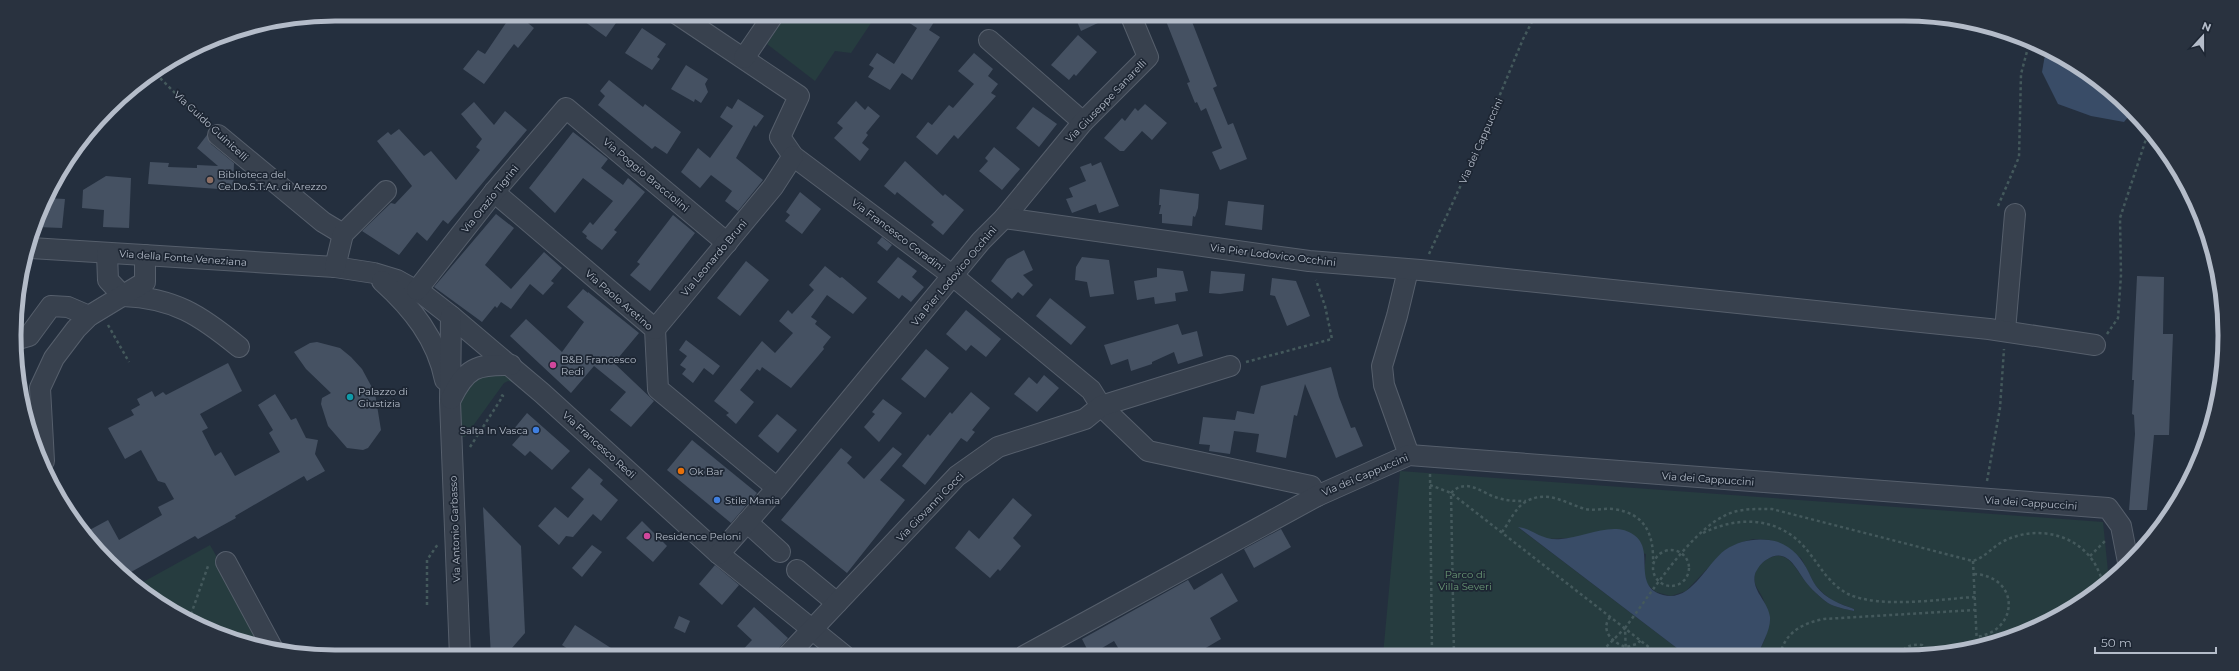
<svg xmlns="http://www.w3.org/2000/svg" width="2239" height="671" viewBox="0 0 2239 671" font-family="Montserrat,sans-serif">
<rect width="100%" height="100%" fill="#242f3e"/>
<g fill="#263c3f">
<polygon points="787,14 877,14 851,53 835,51 815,81 767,44"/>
<polygon points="490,372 508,376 520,384 508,381 504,383 465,437 459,437 459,397 468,380"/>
<path d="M1400,471L2103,522L2109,581L2027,632L1945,654L1758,655C1760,648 1765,641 1766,635C1768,627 1767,609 1764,601C1761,591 1752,586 1755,574C1757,568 1761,563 1766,560C1787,546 1796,570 1806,582C1812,589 1820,598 1828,603C1835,607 1845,609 1854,611V609L1833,601L1824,594L1815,585L1801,558L1770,540L1753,539L1739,543L1725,550L1686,591L1671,596L1656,592L1647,584L1644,573L1646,554L1567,538L1548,539L1535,535L1523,528H1519L1686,655H1383Z"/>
<polygon points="210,545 270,650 212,632 157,603 136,586"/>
</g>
<g fill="#394c67">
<polygon points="2046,49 2082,68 2131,108 2133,111 2124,122 2091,116 2058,104 2042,72"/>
<path d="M1518,527C1532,528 1541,541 1561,539C1583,538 1614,520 1634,535C1656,550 1631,586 1663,595C1691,603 1706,564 1725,550C1738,541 1754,538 1769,540C1788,542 1801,556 1809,573C1811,577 1813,582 1816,586C1826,599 1840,604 1854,609V611C1845,609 1835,607 1828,603C1820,597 1811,589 1805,581C1796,569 1787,546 1766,560C1761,563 1757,569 1755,574C1751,591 1768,601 1770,617C1771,630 1762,643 1758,655H1686Z"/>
</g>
<g fill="#455162">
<polygon points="512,14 517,14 534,28 518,48 514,44 484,84 463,69 478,50 485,54"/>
<polygon points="574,14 618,14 613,21 616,23 606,37"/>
<polygon points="896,14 939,14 929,30 940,37 912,80 902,73 890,90 868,77 874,68 869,65 877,53 894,64 917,28"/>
<polygon points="1074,14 1117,14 1081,31"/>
<polygon points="1181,14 1189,14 1217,86 1213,88 1228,125 1233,123 1247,159 1220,170 1212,152 1222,148 1206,108 1201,111 1197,102 1195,103 1187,83 1190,82 1166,21"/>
<polygon points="642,28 666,44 657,57 660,59 652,70 625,53"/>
<polygon points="1078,35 1097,52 1076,76 1074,74 1069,80 1051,65"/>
<polygon points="974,53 993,69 988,76 998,84 991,93 996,96 958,139 954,135 937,155 916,137 928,122 932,125 949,105 953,108 974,84 958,71"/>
<polygon points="686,65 708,79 705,84 708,92 701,103 695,99 694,102 671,89"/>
<polygon points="609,80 643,107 645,104 681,132 667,154 655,146 652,149 598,105 605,96 600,91"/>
<polygon points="738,99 764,116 756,127 754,125 736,158 763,180 738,211 725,201 732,191 711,175 700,188 681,172 698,148 710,158 733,126 720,117 727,106 732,109"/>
<polygon points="856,101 865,110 868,106 880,116 866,133 868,135 862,143 869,149 860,161 834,138 843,128 837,123"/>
<polygon points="474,102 494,125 505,111 527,130 448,224 443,220 427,241 417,232 399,255 362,231 391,203 395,204 412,186 377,141 388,132 391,135 399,129 424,156 431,151 456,180 480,150 476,147 482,139 461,114"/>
<polygon points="1145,104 1167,123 1152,140 1142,131 1124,151 1120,151 1104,138 1122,118 1125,121 1135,108 1138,111"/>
<polygon points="1033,107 1057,124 1039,147 1016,128"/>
<polygon points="573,132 608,159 601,168 623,185 628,178 645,192 614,230 617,232 602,250 586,238 587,236 582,232 590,222 593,225 613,201 583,178 555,213 529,188"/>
<polygon points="207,135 211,144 234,163 233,190 148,184 150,162 169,163 168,167 197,168 197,165 218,166 197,148"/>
<polygon points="994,147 1020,169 1002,190 979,171 988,161 985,158"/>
<polygon points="905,161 943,196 945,194 964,210 943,235 931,225 934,222 897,192 895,195 884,186"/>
<polygon points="1101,162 1119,206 1099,213 1096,204 1072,213 1066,199 1073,197 1069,188 1086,181 1080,167 1091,163 1092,166"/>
<polygon points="106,176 131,178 129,228 103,227 104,210 82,208 83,190"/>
<polygon points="1160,189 1199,194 1198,208 1195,217 1193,216 1192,226 1162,223 1162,214 1159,214 1161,205 1159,205"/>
<polygon points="800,192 821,209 802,234 785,221 790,215 786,212"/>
<polygon points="46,198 65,199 62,228 37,227"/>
<polygon points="1228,201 1264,205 1262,230 1225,225"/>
<polygon points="496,214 514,228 485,265 511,289 544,252 562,268 551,281 554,283 543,295 530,284 511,309 501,302 497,308 495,306 482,322 434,287"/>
<polygon points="673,215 695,233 650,291 630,275 640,264 637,262"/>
<polygon points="882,237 892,245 887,251 877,243"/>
<polygon points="1024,250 1033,270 1023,275 1033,285 1023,296 1018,292 1012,299 991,281 1007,259"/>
<polygon points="898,257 917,271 912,277 924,287 911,302 902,295 899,299 877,282"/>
<polygon points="1082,257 1109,260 1114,294 1090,297 1087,282 1075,280 1076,267"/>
<polygon points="746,261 769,280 740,316 717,298"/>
<polygon points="825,266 840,278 842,277 867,298 853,314 827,295 811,317 817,321 815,324 831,337 823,347 824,349 791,388 762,367 760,371 757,369 740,390 754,402 736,424 726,415 729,413 714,401 762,341 775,353 793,333 779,321 788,310 792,314 814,290 809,285"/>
<polygon points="1157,268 1183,271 1188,291 1175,293 1176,301 1155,304 1154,297 1137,300 1134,281 1157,277"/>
<polygon points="1211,271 1245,274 1243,291 1220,294 1209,293"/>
<polygon points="2137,276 2164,277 2163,334 2173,334 2169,435 2154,435 2147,510 2129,510 2135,434 2134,415 2132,414 2134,380 2132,380"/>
<polygon points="1272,278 1296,281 1310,316 1287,326 1275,296 1270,295"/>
<polygon points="583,289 588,293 588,292 639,333 614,363 654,401 631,427 610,410 626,392 594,366 571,393 510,336 526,319 562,352 584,322 567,307"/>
<polygon points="1050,298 1086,327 1071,345 1036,316"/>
<polygon points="966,310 1001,339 986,357 971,345 966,351 946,334"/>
<polygon points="1178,324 1182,335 1197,331 1203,356 1178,364 1174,352 1152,362 1152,364 1131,371 1128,359 1111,365 1104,345"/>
<polygon points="686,340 720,366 713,375 704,368 693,383 682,374 686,369 680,365 687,356 679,350"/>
<polygon points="317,342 340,348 351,357 362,369 375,393 381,430 368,448 363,450 347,448 328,426 321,404 322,398 331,393 306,369 294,352 310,343"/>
<polygon points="926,349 949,368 925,398 901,379"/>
<polygon points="228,363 242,391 200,414 208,428 202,431 215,456 221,452 235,476 280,452 269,433 273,430 258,405 275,394 291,420 296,418 306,438 318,440 315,454 325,471 307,481 304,476 235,516 236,518 198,539 195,536 124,576 108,563 84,533 108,520 119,540 162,515 158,507 174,499 165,483 158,481 141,450 125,459 108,428 134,415 131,410 140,405 137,399 152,391 155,397 163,392 166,395"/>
<polygon points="1331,367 1339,397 1351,428 1355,427 1363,446 1336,458 1305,384 1297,416 1294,415 1286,458 1256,452 1259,434 1234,431 1230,454 1209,451 1210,445 1199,444 1203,417 1235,420 1237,411 1254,414 1261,386"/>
<polygon points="1044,375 1059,388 1037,412 1014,394 1029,377 1037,384"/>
<polygon points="971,392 990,408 972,430 975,432 967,442 961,438 925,485 902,466 928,434 930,436 950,412 952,414"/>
<polygon points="883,399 902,413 879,442 864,427 875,414 872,412"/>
<polygon points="527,413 570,451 552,470 530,451 525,456 512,445 520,436 513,430"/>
<polygon points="777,414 797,430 778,453 758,436"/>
<polygon points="692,440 757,493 731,523 667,470"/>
<polygon points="893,447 902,454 880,480 905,500 847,573 781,520 841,448 852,457 847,463 864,479"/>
<polygon points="589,468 603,480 600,484 618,500 601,521 593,514 573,537 566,536 559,545 538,526 555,507 568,518 584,499 571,488"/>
<polygon points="1013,498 1032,515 1013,538 1021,546 1000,571 998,569 990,578 955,548 969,530 979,539"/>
<polygon points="483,507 521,546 525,633 504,657 491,657"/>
<polygon points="642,521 667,546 653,562 626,538"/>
<polygon points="1281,529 1291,547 1254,568 1244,549"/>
<polygon points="592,545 602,552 582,577 572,568"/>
<polygon points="715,565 739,585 722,605 699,584"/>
<polygon points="1222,573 1238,601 1210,618 1221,639 1192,656 1123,656 1114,641 1090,655 1082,639 1188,580 1194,590"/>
<polygon points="754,607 788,638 772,656 737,656 752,640 737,626"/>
<polygon points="679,616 690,621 685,633 674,628"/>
<polygon points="575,625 625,657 580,657 562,645"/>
</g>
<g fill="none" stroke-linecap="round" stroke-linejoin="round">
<defs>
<g id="minor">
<polyline points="677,14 799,96 780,137 793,156 953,276 1091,390 1101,406 1148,451 1311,486 1317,496"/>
<polyline points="989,40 1083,122"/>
<polyline points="744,58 774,14"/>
<polyline points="218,135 323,222 343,234"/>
<polyline points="494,192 655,329 658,389 777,488"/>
<polyline points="1004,218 1083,122 1148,57 1130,14"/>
<polyline points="31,248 335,267 374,273 397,280 424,295 451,316 542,393 719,554 845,656"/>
<path d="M107,253L108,280L123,296C174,298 200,315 239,347"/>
<polyline points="335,267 343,234 386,191"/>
<polyline points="1408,270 1397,316 1382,366 1384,385 1409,455"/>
<path d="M382,281C412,308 437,339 445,380"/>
<polyline points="417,290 494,192 566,108 727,243"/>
<polyline points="451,316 450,401 460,657"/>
<polyline points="655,329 773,187 793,156"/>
<polyline points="2005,331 2015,214"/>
<polyline points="15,340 29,336 51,306 68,307 89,316"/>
<path d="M451,399C466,368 476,364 511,365"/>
<polyline points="44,461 40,388 54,358 76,329 89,316 145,282 145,255"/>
<polyline points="747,522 780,552"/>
<polyline points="719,554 777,488 981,241 1004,218 1309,261 1420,270 1989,329 2095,345"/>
<polyline points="226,562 274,651"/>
<polyline points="797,570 837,603"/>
<polyline points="787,656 957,476 998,447 1085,419 1101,406 1230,366"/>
<polyline points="1024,656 1317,496 1409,455 2108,508 2121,526 2128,562"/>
</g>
</defs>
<use href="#minor" stroke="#565f6c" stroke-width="22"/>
<g stroke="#44595c" stroke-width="2.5" stroke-dasharray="3 3" stroke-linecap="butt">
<polyline points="156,74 205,123"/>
<polyline points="1998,206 2019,157 2021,74 2030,40"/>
<polyline points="1429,254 1478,148 1523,39 1534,18 1543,14"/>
<polyline points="108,325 129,362"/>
<polyline points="2107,334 2118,318 2121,275 2120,218 2149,130"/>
<polyline points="1246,362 1332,339 1325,306 1316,280"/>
<polyline points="470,447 503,396 499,393"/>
<polyline points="1430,474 1432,655"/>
<polyline points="1987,481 2000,408 2004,349"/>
<polyline points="1430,485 1451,493 1659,655"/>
<path d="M1502,532C1509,523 1516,506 1527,501C1548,490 1565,503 1585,509C1594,511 1603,508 1613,509C1645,513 1654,534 1653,563"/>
<path d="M1703,533C1740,515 1780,517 1807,550C1820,566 1829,584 1848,594C1881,609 1939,599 1975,597"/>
<circle cx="1671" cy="568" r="18"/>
<polyline points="2090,556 2105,541"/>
<polyline points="1973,561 1977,646"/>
<path d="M1974,574C2020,576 2020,631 1976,637"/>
<polyline points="427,605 427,560 438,544"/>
<path d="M1610,617C1600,630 1612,643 1626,647L1637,644L1641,640"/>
<polyline points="189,620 208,566"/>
<path d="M1625,628C1650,595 1688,534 1724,516C1739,508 1755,509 1772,509L1973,561C1986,557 1994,545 2006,540C2034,527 2070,532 2090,557C2097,565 2100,575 2104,584"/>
<path d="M1899,654C1906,646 1911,644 1922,645L1932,654"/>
<path d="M1454,655L1451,493C1467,477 1481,493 1498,498C1508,501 1516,501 1526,501"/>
<polyline points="1598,655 1625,628 1626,655"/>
<path d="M1780,655C1785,632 1803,623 1824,619L1975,610"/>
<polyline points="1806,655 1818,654"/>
</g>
<use href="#minor" stroke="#38414e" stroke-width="20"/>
</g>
<circle fill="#8d6e63" stroke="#1d2633" stroke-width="1.5" cx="210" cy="180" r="4"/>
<g fill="#d1479c" stroke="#1d2633" stroke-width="1.5">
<circle cx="553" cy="365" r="4"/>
<circle cx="647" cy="536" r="4"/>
</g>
<circle fill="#0f9aa8" stroke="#1d2633" stroke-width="1.5" cx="350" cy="397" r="4"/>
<g fill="#3f7fe0" stroke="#1d2633" stroke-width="1.5">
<circle cx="536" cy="430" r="4"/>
<circle cx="717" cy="500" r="4"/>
</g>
<circle fill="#e8710a" stroke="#1d2633" stroke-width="1.5" cx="681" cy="471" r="4"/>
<g text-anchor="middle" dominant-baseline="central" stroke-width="3.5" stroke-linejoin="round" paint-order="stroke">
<g font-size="10" fill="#b4bcc9" stroke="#1d2633">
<text transform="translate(1106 101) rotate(-46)">Via Giuseppe Sanarelli</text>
<text transform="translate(211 126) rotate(43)">Via Guido Guinicelli</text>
<text transform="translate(1481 141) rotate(-66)">Via dei Cappuccini</text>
<text transform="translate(646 175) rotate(40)">Via Poggio Bracciolini</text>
<text transform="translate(490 199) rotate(-51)">Via Orazio Tigrini</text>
<text transform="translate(898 235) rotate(37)">Via Francesco Coradini</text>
<text transform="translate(1273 255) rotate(7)">Via Pier Lodovico Occhini</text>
<text transform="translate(183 258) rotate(4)">Via della Fonte Veneziana</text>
<text transform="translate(714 258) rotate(-50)">Via Leonardo Bruni</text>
<text transform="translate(954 276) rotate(-50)">Via Pier Lodovico Occhini</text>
<text transform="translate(619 300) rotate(41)">Via Paolo Aretino</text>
<text transform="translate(599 445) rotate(42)">Via Francesco Redi</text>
<text transform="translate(1365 475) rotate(-23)">Via dei Cappuccini</text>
<text transform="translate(1708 479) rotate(4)">Via dei Cappuccini</text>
<text transform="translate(2031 503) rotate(4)">Via dei Cappuccini</text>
<text transform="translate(930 507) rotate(-46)">Via Giovanni Cocci</text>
<text transform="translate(455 529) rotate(-92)">Via Antonio Garbasso</text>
</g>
<g font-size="10" fill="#b4bcc9" stroke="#1d2633" text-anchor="start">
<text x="218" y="174">Biblioteca del<tspan x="218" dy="12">Ce.Do.S.T.Ar. di Arezzo</tspan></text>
<text x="561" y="359">B&amp;B Francesco<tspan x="561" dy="12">Redi</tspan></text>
<text x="358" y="391">Palazzo di<tspan x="358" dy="12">Giustizia</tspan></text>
<text x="528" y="430" text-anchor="end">Salta In Vasca</text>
<text x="689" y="471">Ok Bar</text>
<text x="725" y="500">Stile Mania</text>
<text x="655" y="536">Residence Peloni</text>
</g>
<g font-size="10" fill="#6b9a76" stroke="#1d2633">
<text x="1465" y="574">Parco di<tspan x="1465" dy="12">Villa Severi</tspan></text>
</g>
</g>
<path d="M0 0H2239V671H0ZM335 21H1904A314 314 0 0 1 2218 335V336A314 314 0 0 1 1904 650H335A314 314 0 0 1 21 336V335A314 314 0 0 1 335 21Z" fill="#29323f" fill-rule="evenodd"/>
<path fill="none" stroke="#b4bcc9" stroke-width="5" d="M335 21H1904A314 314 0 0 1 2218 335V336A314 314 0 0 1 1904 650H335A314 314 0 0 1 21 336V335A314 314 0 0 1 335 21Z"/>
<g transform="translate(2203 36) rotate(21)" stroke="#1d2633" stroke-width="3" paint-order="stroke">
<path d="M0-3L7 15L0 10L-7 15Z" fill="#b4bcc9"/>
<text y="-6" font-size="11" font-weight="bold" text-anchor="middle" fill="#b4bcc9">N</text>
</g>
<path d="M2095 647v6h121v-6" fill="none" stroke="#b4bcc9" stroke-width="2"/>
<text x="2101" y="647" font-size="12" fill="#b4bcc9" stroke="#1d2633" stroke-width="3" paint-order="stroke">50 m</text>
</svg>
